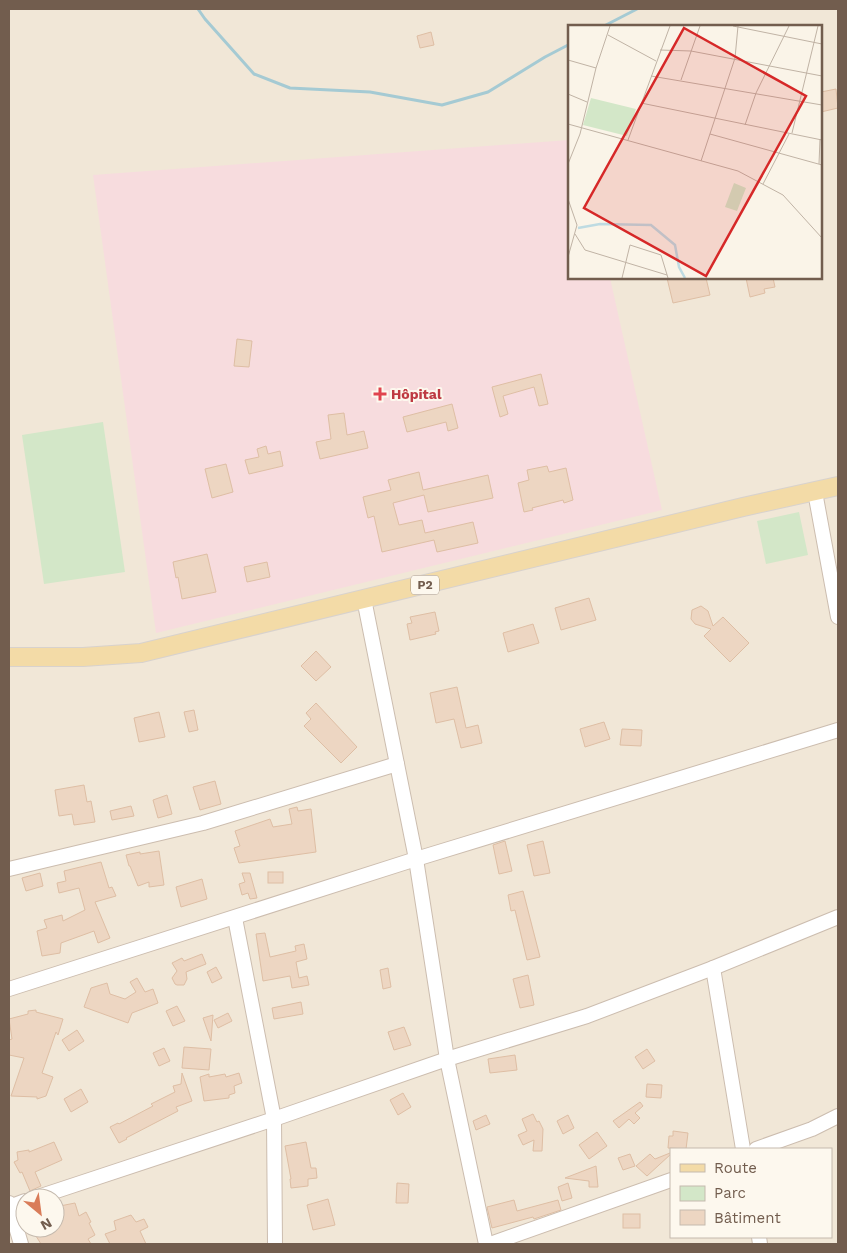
<svg xmlns="http://www.w3.org/2000/svg" width="847" height="1253" viewBox="0 0 847 1253" font-family="'Work Sans',sans-serif">
<rect width="100%" height="100%" fill="#faf4e8"/>
<path fill="#f1e7d7" fill-rule="evenodd" d="M9,9H838V1244H9ZM570,26H821V278H570ZM671,1149H831V1237H671ZM25,1198H55V1228H25Z"/>
<polygon fill="#f7dcde" points="569,140 570,278 610,278 662,510 156,633 93,175"/>
<g fill="#d3e7c8">
<polygon points="103,422 125,572 44,584 22,435"/>
<polygon points="799,512 808,555 766,564 757,521"/>
</g>
<g fill="none" stroke-linecap="round" stroke-linejoin="round">
<g stroke="#a5cad3" stroke-width="3">
<polyline points="198,9 205,19 254,74 290,88 370,92 442,105 488,92 545,57 570,44"/>
<polyline points="604,26 637,9"/>
</g>
</g>
<g fill="#edd6c2" stroke="#debea4">
<polygon points="431,32 434,45 420,48 417,36"/>
<polygon points="836,89 838,108 821,112 821,92"/>
<polygon points="667,278 706,278 710,295 673,303"/>
<polygon points="746,278 773,278 775,287 764,289 765,293 750,297"/>
<polygon points="237,339 252,341 249,367 234,366"/>
<polygon points="541,374 548,404 539,406 534,387 503,396 508,414 500,417 492,387"/>
<polygon points="452,404 458,428 448,431 446,422 407,432 403,417"/>
<polygon points="344,413 347,435 364,431 368,448 320,459 316,442 331,439 328,415"/>
<polygon points="266,446 268,454 280,451 283,466 249,474 245,460 259,457 257,449"/>
<polygon points="226,464 233,492 212,498 205,469"/>
<polygon points="547,466 549,472 566,468 573,500 564,503 563,500 532,508 533,510 524,512 518,483 529,480 527,470"/>
<polygon points="419,472 423,490 488,475 493,498 428,512 424,495 393,503 399,525 422,520 425,533 473,522 478,543 437,552 434,540 382,552 374,516 368,518 363,497 391,490 388,480"/>
<polygon points="207,554 216,592 182,599 178,577 176,578 173,562"/>
<polygon points="267,562 270,577 247,582 244,567"/>
<polygon points="589,598 596,620 561,630 555,608"/>
<polygon points="701,606 708,611 713,626 723,617 749,643 730,662 704,636 711,629 695,624 691,619 692,610"/>
<polygon points="435,612 439,631 435,632 436,634 410,640 407,624 412,623 410,617"/>
<polygon points="533,624 539,643 508,652 503,633"/>
<polygon points="316,651 331,667 316,681 301,666"/>
<polygon points="457,687 466,728 478,725 482,743 461,748 454,719 436,723 430,693"/>
<polygon points="316,703 357,747 341,763 304,726 311,719 306,713"/>
<polygon points="194,710 198,730 189,732 184,712"/>
<polygon points="159,712 165,737 139,742 134,718"/>
<polygon points="604,722 610,739 585,747 580,729"/>
<polygon points="622,729 642,730 641,746 620,745"/>
<polygon points="215,781 221,804 200,810 193,787"/>
<polygon points="84,785 87,802 91,801 95,822 74,825 72,814 59,816 55,790"/>
<polygon points="167,795 172,814 158,818 153,800"/>
<polygon points="131,806 134,816 112,820 110,811"/>
<polygon points="297,807 298,811 311,809 316,852 239,863 234,848 240,846 235,831 270,819 273,827 292,824 289,809"/>
<polygon points="505,841 512,871 499,874 493,845"/>
<polygon points="543,841 550,873 534,876 527,845"/>
<polygon points="159,851 164,885 149,887 149,882 138,886 130,866 129,866 126,855 140,852 140,854"/>
<polygon points="101,862 109,888 112,887 116,896 95,902 110,938 98,943 94,931 61,943 60,953 42,956 37,931 47,928 44,920 62,915 63,921 85,910 79,888 59,893 57,883 66,881 64,871"/>
<rect x="268" y="872" width="15" height="11"/>
<polygon points="40,873 43,886 26,891 22,878"/>
<polygon points="242,873 250,873 257,898 250,899 248,893 242,895 239,884 245,882"/>
<polygon points="202,879 207,899 181,907 176,887"/>
<polygon points="523,891 540,957 527,960 515,910 511,911 508,895"/>
<polygon points="265,933 270,957 296,951 295,946 304,944 307,959 296,962 299,978 307,976 309,985 292,988 290,976 263,981 256,934"/>
<polygon points="202,954 206,964 186,972 187,979 184,985 177,985 175,984 172,978 177,971 172,963 182,958 184,961"/>
<polygon points="216,967 222,978 212,983 207,972"/>
<polygon points="388,968 391,987 383,989 380,970"/>
<polygon points="528,975 534,1005 520,1008 513,979"/>
<polygon points="137,978 145,992 153,989 158,1003 132,1013 128,1023 84,1007 91,988 107,983 110,994 125,999 136,992 130,982"/>
<polygon points="301,1002 303,1014 274,1019 272,1008"/>
<polygon points="177,1006 185,1021 173,1026 166,1011"/>
<polygon points="36,1010 36,1012 63,1019 58,1035 56,1032 42,1073 53,1077 46,1096 37,1099 37,1097 11,1096 24,1058 9,1055 9,1040 12,1039 9,1019 28,1014 28,1011"/>
<polygon points="228,1013 232,1021 218,1028 214,1020"/>
<polygon points="213,1015 211,1041 203,1018"/>
<polygon points="404,1027 411,1045 394,1050 388,1032"/>
<polygon points="77,1030 84,1041 69,1051 62,1040"/>
<polygon points="184,1047 211,1049 209,1070 182,1068"/>
<polygon points="164,1048 170,1061 159,1066 153,1053"/>
<polygon points="647,1049 655,1061 643,1069 635,1057"/>
<polygon points="515,1055 517,1070 490,1073 488,1059"/>
<polygon points="182,1073 192,1101 176,1107 178,1111 126,1138 127,1139 119,1143 110,1127 118,1123 119,1124 153,1106 151,1104 175,1092 173,1086 181,1084"/>
<polygon points="239,1073 242,1083 234,1086 235,1093 229,1095 229,1098 204,1101 200,1077 209,1074 209,1077 225,1074 226,1077"/>
<polygon points="647,1084 662,1085 661,1098 646,1097"/>
<polygon points="81,1089 88,1102 71,1112 64,1099"/>
<polygon points="403,1093 411,1107 398,1115 390,1100"/>
<polygon points="640,1102 643,1106 635,1113 640,1118 634,1124 629,1119 619,1128 613,1121"/>
<polygon points="533,1114 537,1122 539,1121 543,1129 542,1151 533,1151 534,1140 523,1145 518,1135 527,1131 522,1119"/>
<polygon points="486,1115 490,1124 476,1130 473,1121"/>
<polygon points="568,1115 574,1128 563,1134 557,1121"/>
<polygon points="673,1131 688,1133 686,1149 668,1148 669,1136 673,1136"/>
<polygon points="597,1132 607,1146 589,1159 579,1145"/>
<polygon points="54,1142 62,1160 35,1172 41,1186 30,1191 22,1172 20,1173 14,1162 18,1160 17,1152 29,1150 29,1152"/>
<polygon points="306,1142 311,1168 316,1168 317,1178 308,1179 308,1186 291,1188 290,1179 291,1179 285,1146"/>
<polygon points="670,1153 671,1154 647,1176 636,1166 650,1154 655,1159"/>
<polygon points="630,1154 635,1166 623,1170 618,1158"/>
<polygon points="596,1166 598,1187 589,1187 589,1181 565,1178"/>
<polygon points="397,1183 409,1184 408,1203 396,1203"/>
<polygon points="568,1183 572,1198 562,1201 558,1187"/>
<polygon points="328,1199 335,1225 313,1230 307,1205"/>
<polygon points="514,1200 517,1211 558,1200 561,1210 534,1219 533,1217 492,1228 487,1207"/>
<polygon points="75,1203 79,1216 86,1212 91,1222 89,1223 95,1235 88,1239 91,1244 41,1244 36,1236 51,1228 55,1228 55,1207"/>
<rect x="623" y="1214" width="17" height="14"/>
<polygon points="131,1215 136,1222 144,1219 148,1227 140,1231 146,1244 110,1244 105,1234 116,1230 114,1221"/>
</g>
<g fill="none" stroke-linecap="round" stroke-linejoin="round">
<defs>
<g id="minor">
<polyline points="815,492 838,617"/>
<polyline points="364,599 416,859 447,1059 486,1244"/>
<polyline points="9,869 203,823 397,764"/>
<polyline points="235,918 274,1119 275,1244"/>
<polyline points="713,968 743,1149"/>
<polyline points="9,989 416,859 838,730"/>
<polyline points="756,1149 812,1129 838,1116"/>
<polyline points="35,1198 274,1119 447,1059 587,1016 713,968 838,917"/>
<polyline points="9,1203 21,1244"/>
<polyline points="9,1207 25,1201"/>
<polyline points="759,1237 760,1244"/>
<polyline points="490,1244 671,1180"/>
</g>
<polyline id="major" points="9,657 83,657 141,653 743,507 838,486"/>
</defs>
<use href="#minor" stroke="#ccbdaf" stroke-width="16"/>
<use href="#major" stroke="#d8d2cd" stroke-width="20"/>
<use href="#minor" stroke="#fff" stroke-width="14"/>
<use href="#major" stroke="#f3dba7" stroke-width="18"/>
</g>
<path fill="#e0444e" stroke="#fdf8ee" stroke-width="2" d="M377.5 386.5h5v5h5v5h-5v5h-5v-5h-5v-5h5z"/>
<g text-anchor="middle" dominant-baseline="central" stroke-width="4" stroke-linejoin="round" paint-order="stroke">
<rect fill="#fdf8ee" stroke="#9c8c7e" stroke-width="1" x="411" y="575.5" width="28" height="19" rx="4"/>
<g font-size="12" font-weight="bold" fill="#725d4e">
<text x="425" y="585">P2</text>
</g>
<g font-size="14" font-weight="bold" fill="#be3a42" stroke="#fdf8ee" text-anchor="start">
<text x="391" y="394">Hôpital</text>
</g>
</g>
<g transform="translate(568 25)">
<rect width="254" height="254" fill="#faf4e8"/>
<path d="M23,73L68,84L59,111L15,100ZM166,158L178,163L169,186L157,182Z" fill="#d3e7c8"/>
<path fill="none" stroke="#bedbe2" stroke-width="2.5" d="M10,203L32,199L83,200L107,220L111,242L117,253"/>
<path fill="none" stroke="#c0b3a5" stroke-width="1" d="M165,1L254,19M40,10L88,36M92,25L123,26L254,51M0,35L28,43M83,51L254,80M113,55L132,1M0,69L19,77M73,78L254,115M0,99L170,146L215,170L254,213M177,100L188,68L221,1M224,108L250,1M142,109L254,140M60,115L102,1M133,136L167,33L170,1M0,139L12,109L28,43L42,1M251,139L252,114M195,159L221,109M0,174L9,200L0,232M7,209L17,225L99,250M54,253L62,220L93,230L100,253"/>
<path fill="#d62828" fill-opacity="0.15" stroke="#d62828" stroke-width="2.5" d="M116,3L238,71L138,251L16,183Z"/>
<rect width="254" height="254" fill="none" stroke="#725d4e" stroke-width="2.5"/>
</g>
<rect width="847" height="1253" fill="none" stroke="#725d4e" stroke-width="20"/>
<rect x="670" y="1148" width="162" height="90" fill="#fdf8ee" stroke="#c5baae"/>
<rect x="680" y="1164" width="25" height="8" fill="#f3dba7" stroke="#c5baae"/>
<text x="714" y="1173" font-size="15" fill="#725d4e">Route</text>
<rect x="680" y="1186" width="25" height="15" fill="#d3e7c8" stroke="#c5baae"/>
<text x="714" y="1198" font-size="15" fill="#725d4e">Parc</text>
<rect x="680" y="1210" width="25" height="15" fill="#edd6c2" stroke="#c5baae"/>
<text x="714" y="1223" font-size="15" fill="#725d4e">Bâtiment</text>
<g transform="translate(40 1213) rotate(151)"><circle r="24" fill="#fdf8ee" stroke="#c5baae"/>
<path d="M0-4L9 19L0 12L-9 19Z" fill="#d97c59"/>
<text y="-8" font-size="14" font-weight="bold" text-anchor="middle" fill="#725d4e">N</text>
</g>
</svg>
